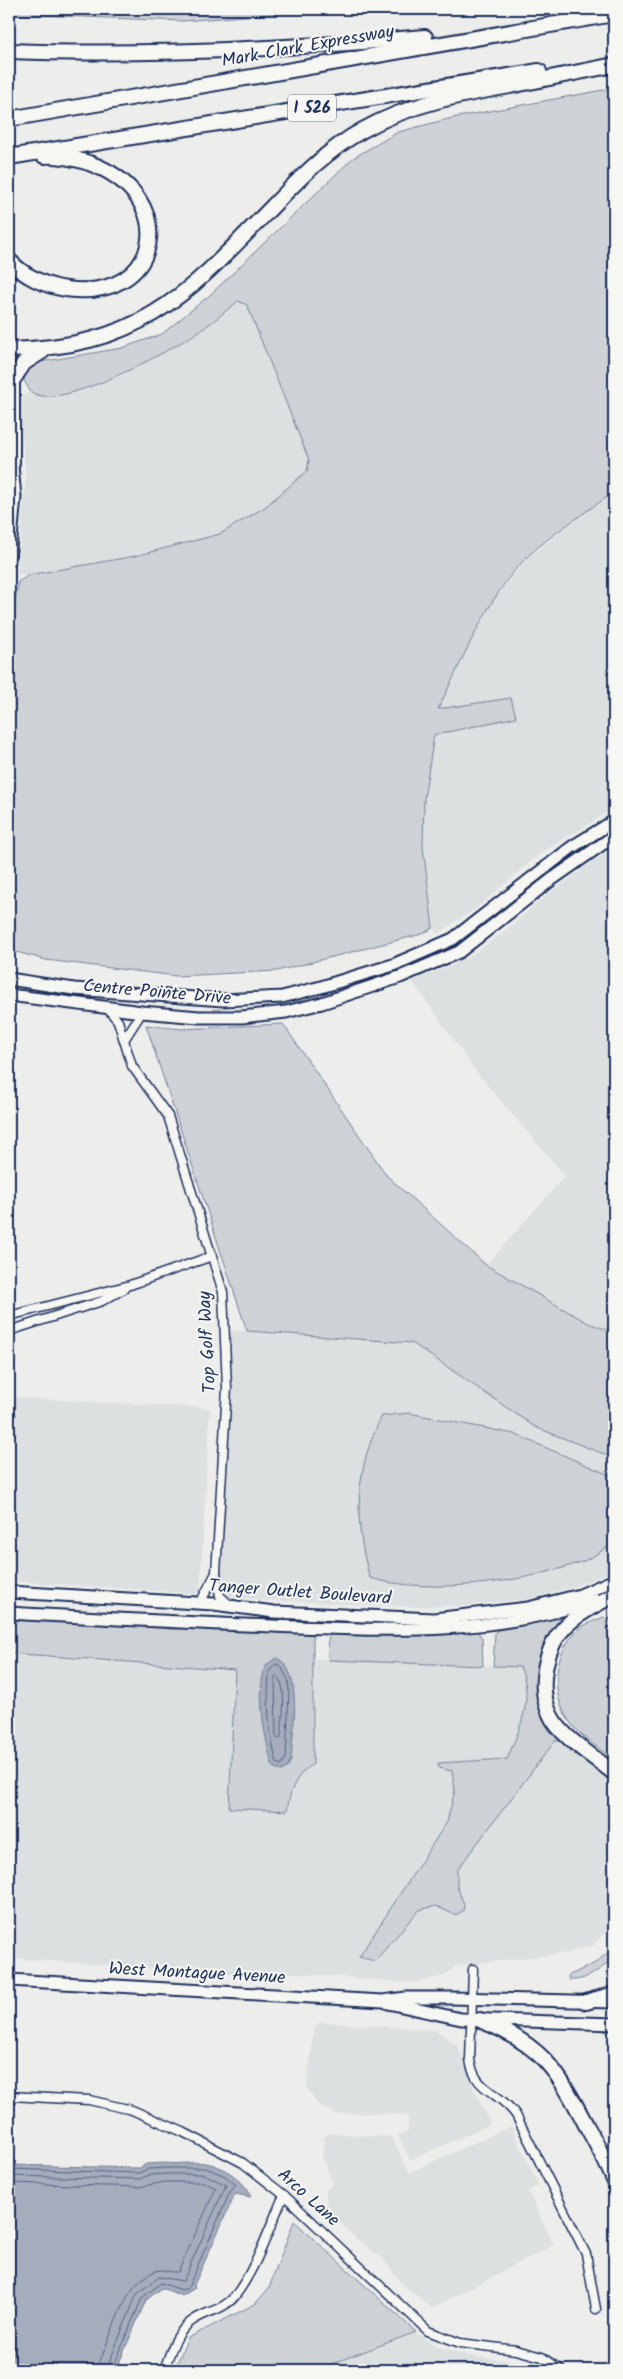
<svg xmlns="http://www.w3.org/2000/svg" width="623" height="2379" viewBox="0 0 623 2379" font-family="Kalam,sans-serif">
<rect width="100%" height="100%" fill="#edeeec"/>
<filter id="ink" filterUnits="userSpaceOnUse"><feTurbulence type="fractalNoise" baseFrequency=".02" numOctaves="2"/><feDisplacementMap in="SourceGraphic" scale="10" xChannelSelector="R" yChannelSelector="G"/><feConvolveMatrix kernelMatrix="1 2 1 2 8 2 1 2 1" color-interpolation-filters="sRGB"/></filter>
<g filter="url(#ink)">
<g fill="#dde0e1">
<polygon points="238,301 247,304 309,460 307,471 265,507 220,534 135,556 29,575 17,574 26,479 19,399 30,391 39,395 73,393 118,376 197,333"/>
<polygon points="614,492 614,809 541,853 478,907 438,934 433,928 423,847 423,806 438,709 488,607 526,559 565,527"/>
<polygon points="614,850 614,1332 588,1323 486,1265 565,1176 477,1073 412,981 448,967 474,954 516,922 534,905 596,859"/>
<polygon points="225,1330 412,1343 535,1427 614,1458 614,1570 574,1587 528,1599 461,1606 407,1607 261,1600 220,1596 216,1573 227,1388"/>
<polygon points="9,1397 210,1408 200,1594 9,1581"/>
<polygon points="9,1653 236,1670 229,1808 287,1811 290,1792 302,1771 313,1764 315,1659 520,1667 526,1680 524,1716 507,1759 438,1763 439,1768 452,1771 455,1790 447,1822 360,1957 375,1961 419,1910 436,1906 444,1908 449,1913 464,1904 457,1887 457,1870 555,1741 563,1741 614,1780 614,1921 594,1945 567,1953 456,1966 444,1976 414,1983 293,1973 231,1974 9,1958"/>
<polygon points="320,2022 436,2030 458,2046 475,2091 491,2124 410,2160 398,2135 408,2132 408,2115 382,2113 336,2114 319,2106 307,2088 314,2028"/>
<polygon points="511,2126 539,2185 528,2191 554,2245 432,2308 403,2285 383,2259 356,2239 328,2210 325,2191 333,2184 322,2156 324,2138 328,2133 391,2137 410,2172"/>
<polygon points="416,2332 437,2347 477,2357 537,2364 544,2370 315,2370"/>
</g>
<g fill="#ced2d7" stroke="#74809a">
<polygon points="9,9 331,9 183,21 9,14"/>
<path d="M614,88V492C585,513 552,533 526,558C487,597 463,660 438,709L511,698L516,717L434,735L424,799L423,847L433,928L422,934L277,971L176,976L46,960L9,950V649L18,582L29,575L135,556L220,534L265,507L307,471L309,460L247,305L238,301C224,312 210,325 195,334C170,350 56,415 30,391C28,388 26,383 24,381L26,371L40,362L122,348L162,334L210,295L353,158L398,132L452,118Z"/>
<polygon points="283,1024 387,1176 486,1265 588,1323 614,1332 614,1458 535,1427 412,1343 247,1331 146,1025 181,1029"/>
<path d="M409,1413L514,1434L614,1477V1543C604,1549 592,1558 581,1562C523,1583 429,1595 370,1578C353,1522 355,1468 382,1416Z"/>
<path d="M577,1610L557,1625L549,1640L540,1669L563,1741H555L457,1870V1887L464,1904L463,1911L455,1915L436,1906L419,1910L375,1961L359,1957L447,1822L455,1790L452,1771L439,1768L438,1763L507,1759C519,1730 535,1698 520,1667L493,1666L495,1633L497,1630L542,1622Z"/>
<path d="M604,1617L614,1627V1761C601,1749 584,1739 573,1726C551,1700 551,1659 574,1634C581,1625 594,1621 604,1617Z"/>
<path d="M9,1620L313,1632V1764C295,1775 290,1791 287,1811L229,1808L235,1670L9,1653Z"/>
<path d="M477,1631L482,1638L483,1666L329,1660C327,1652 326,1638 332,1632L433,1634Z"/>
<path d="M614,1948V1957C601,1969 588,1981 569,1980L568,1976L595,1963Z"/>
<polygon points="294,2221 416,2332 315,2370 174,2370 188,2338 255,2304 269,2288"/>
</g>
<g fill="#a5acbc" stroke="#6e7a96">
<path d="M277,1658C304,1671 292,1735 291,1760L287,1768L281,1771L273,1767C265,1741 257,1697 264,1671C265,1664 272,1661 277,1658Z"/>
<path d="M166,2163C179,2165 192,2161 205,2163C222,2165 246,2181 251,2197L235,2194L194,2285L195,2288L182,2296L162,2288L146,2300L116,2370H9V2165L140,2168L146,2164Z"/>
</g>
<g fill="none" stroke-linecap="round" stroke-linejoin="round">
<g stroke="#526184" stroke-width="1">
<path d="M276,1664L281,1666L288,1680L289,1691L286,1758L281,1765L277,1763C268,1732 267,1703 269,1672Z"/>
<path d="M277,1676C288,1685 282,1722 281,1737L278,1739L276,1737L275,1678Z"/>
<polyline points="9,2169 139,2173 148,2169 165,2168 206,2168 225,2176 236,2185 230,2192 188,2288 182,2290 161,2283 142,2298 112,2370"/>
<polyline points="9,2176 139,2179 150,2175 165,2174 204,2174 226,2185 183,2281 159,2277 137,2294 106,2370"/>
<path d="M9,2183L139,2187L164,2182H203L216,2188L178,2272C171,2273 164,2268 156,2271C125,2281 112,2333 100,2361L98,2370"/>
</g>
<defs>
<g id="street">
<polyline points="107,1008 118,1021 132,1066 168,1116 223,1292 227,1388 216,1573 220,1596 231,1606"/>
<polyline points="124,1040 142,1012"/>
<polyline points="9,1316 130,1285 212,1256"/>
<polyline points="9,1331 102,1301 124,1289"/>
<polyline points="200,1603 216,1573"/>
<polyline points="612,1623 614,1622"/>
<path d="M473,1969L470,2060C475,2092 498,2090 516,2115L586,2254L596,2309"/>
<polyline points="9,2096 89,2100 132,2110 183,2132 243,2163 284,2195 428,2331 460,2343 516,2350 542,2357 561,2370"/>
<path d="M164,2370C170,2353 176,2332 192,2321C206,2311 224,2310 235,2296C257,2267 269,2228 284,2195"/>
</g>
<g id="secondary">
<polyline points="9,560 15,497 11,455"/>
<polyline points="9,979 74,989 223,1000 282,997 321,987 393,965 453,939 572,847 614,821"/>
<polyline points="9,995 142,1012 199,1017 242,1017 286,1012 322,1003 400,977 459,952 551,880 614,836"/>
<polyline points="9,1592 214,1604 274,1612 434,1619 528,1608 580,1595 614,1580"/>
<path d="M9,1613C97,1618 185,1623 273,1626C387,1630 486,1637 596,1600"/>
<polyline points="9,1980 383,2001 406,1998 451,1998 614,2002"/>
<polyline points="388,2003 461,2019 614,2024"/>
</g>
<g id="highway">
<path d="M9,51C148,56 286,49 425,37"/>
<polyline points="9,119 614,14"/>
<polyline points="9,157 539,71"/>
<path d="M9,260C23,276 46,286 66,289C162,303 182,196 89,163C76,159 59,155 44,156"/>
<path d="M9,350C140,347 185,297 271,208C298,180 328,149 363,130C409,104 459,95 510,86C545,79 580,72 614,65"/>
<polyline points="12,463 12,381 24,363 43,351"/>
<path d="M614,1595C599,1603 582,1611 569,1623C545,1644 537,1686 550,1714C559,1736 596,1758 614,1773"/>
<polyline points="586,2002 614,1994"/>
<path d="M480,2020C541,2044 557,2069 586,2125C596,2143 606,2161 614,2180"/>
</g>
</defs>
<use href="#street" stroke="#1b2f5e" stroke-width="11"/>
<use href="#secondary" stroke="#1b2f5e" stroke-width="15"/>
<use href="#highway" stroke="#1b2f5e" stroke-width="18"/>
<use href="#street" stroke="#f6f6f2" stroke-width="8"/>
<use href="#secondary" stroke="#f6f6f2" stroke-width="11"/>
<use href="#highway" stroke="#f6f6f2" stroke-width="14"/>
</g>
</g>
<g text-anchor="middle" dominant-baseline="central" stroke-width="4" stroke-linejoin="round" paint-order="stroke">
<rect fill="#f6f6f2" stroke="#5d6b8a" stroke-width="1" x="288" y="94.5" width="48" height="27" rx="4"/>
<g font-size="16" font-weight="bold" fill="#1b2f5e">
<text x="312" y="108">I 526</text>
</g>
<g font-size="18" fill="#1b2f5e" stroke="#f6f6f2">
<text transform="translate(308 47) rotate(-10)">Mark Clark Expressway</text>
<text transform="translate(157 993) rotate(5)">Centre Pointe Drive</text>
<text transform="translate(208 1342) rotate(-93)">Top Golf Way</text>
<text transform="translate(300 1593) rotate(4)">Tanger Outlet Boulevard</text>
<text transform="translate(197 1974) rotate(3)">West Montague Avenue</text>
<text transform="translate(308 2198) rotate(42)">Arco Lane</text>
</g>
</g>
<rect width="623" height="2379" fill="none" stroke="#f6f6f2" stroke-width="30"/>
<rect x="15" y="15" width="593" height="2349" fill="none" stroke="#1b2f5e" stroke-width="2" filter="url(#ink)"/>
</svg>
